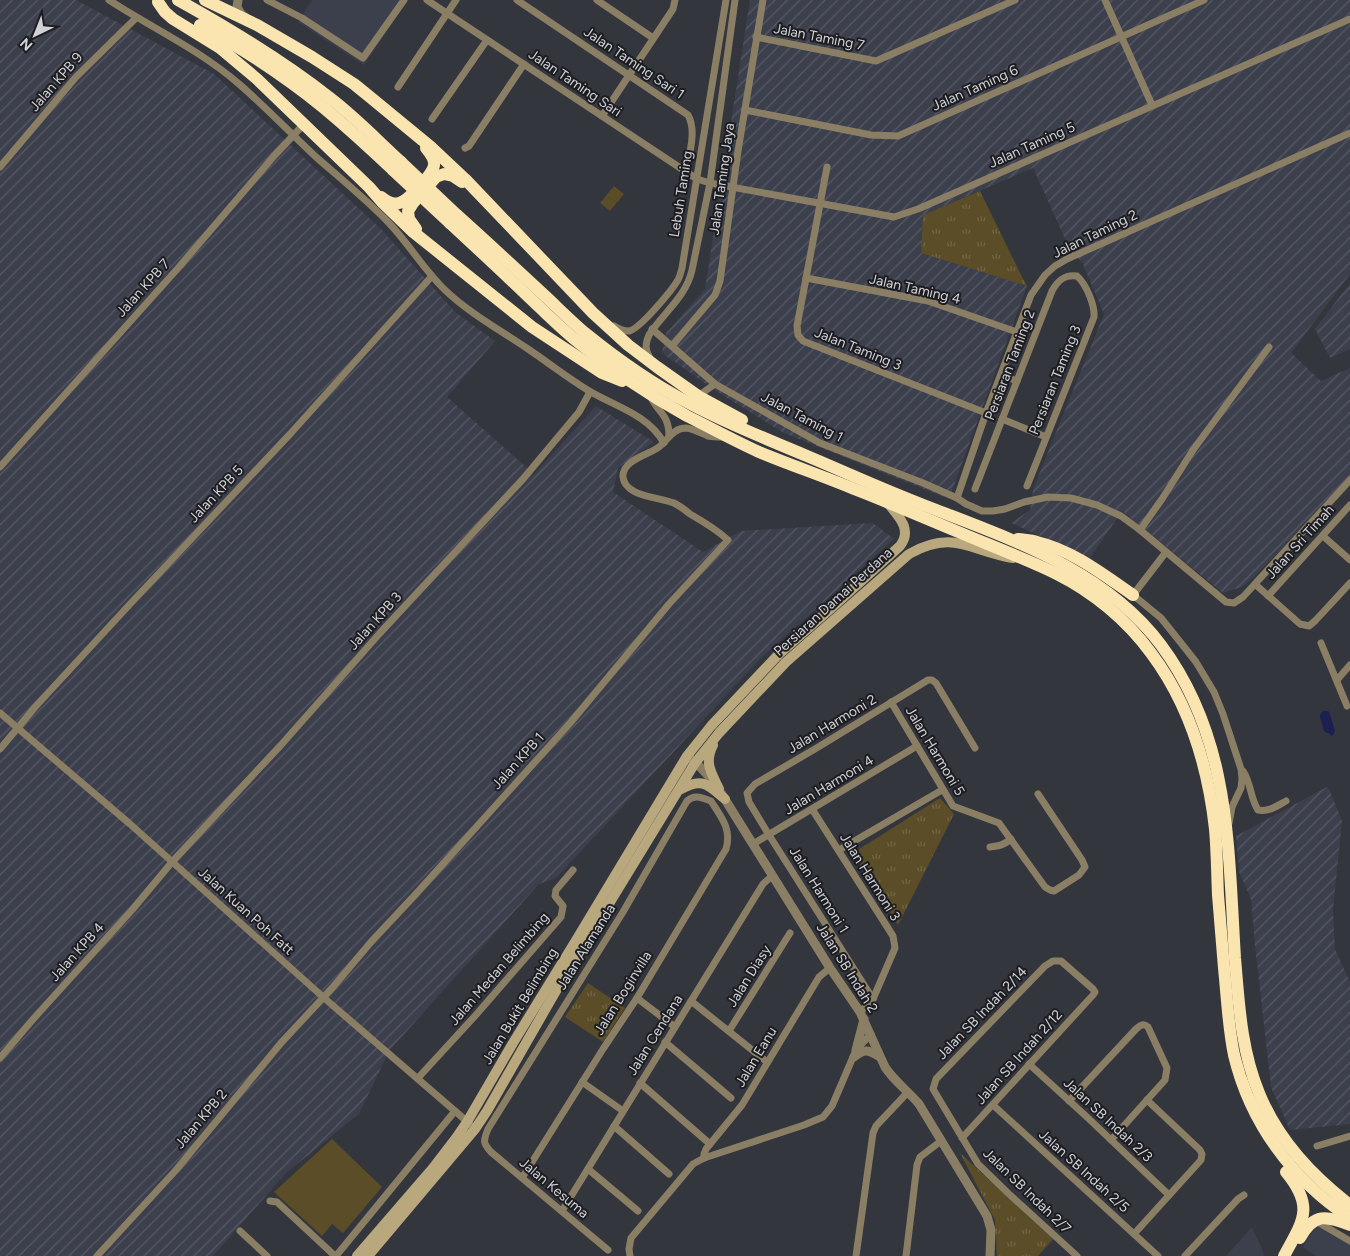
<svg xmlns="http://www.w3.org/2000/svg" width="1350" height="1256" viewBox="0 0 1350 1256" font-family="Figtree,sans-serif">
<defs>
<pattern id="industrial-furrows" width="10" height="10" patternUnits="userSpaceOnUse" patternTransform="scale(1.25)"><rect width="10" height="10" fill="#3c3f4c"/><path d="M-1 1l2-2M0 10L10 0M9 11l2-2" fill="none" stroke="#575a65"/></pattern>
<pattern id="park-tufts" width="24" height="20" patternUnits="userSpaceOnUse" patternTransform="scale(1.25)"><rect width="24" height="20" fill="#5b4d27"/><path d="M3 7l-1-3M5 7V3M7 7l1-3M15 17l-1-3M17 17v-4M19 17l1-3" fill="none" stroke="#726646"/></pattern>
</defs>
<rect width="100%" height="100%" fill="#34363d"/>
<g fill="#3c3f4c">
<polygon points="312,0 408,0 364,65 298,22"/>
<polygon points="1317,1224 1350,1245 1350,1256 1316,1256 1303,1247"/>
<polygon points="1252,1227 1263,1251 1264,1256 1226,1256"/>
</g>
<g fill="url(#industrial-furrows)">
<polygon points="0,0 76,0 214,74 381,229 455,312 495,341 447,397 534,474 596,406 654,442 618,468 613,492 703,552 741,531 873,523 894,539 762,657 556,878 539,884 389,1051 359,1114 286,1173 213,1256 0,1256"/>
<polygon points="750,0 1350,0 1350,274 1291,353 1321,381 1350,368 1350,479 1254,577 1242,587 1223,593 1122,511 1090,558 1011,523 1030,510 1033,489 1104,314 1082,262 1071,252 1033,168 923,215 921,253 1027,286 949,499 784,433 716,391 662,353 666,333 705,289"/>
<polygon points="1350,283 1350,349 1330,358 1315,329"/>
<polygon points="1327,787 1329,789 1342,821 1333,909 1335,949 1350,982 1350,1124 1290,1130 1271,1087 1255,946 1251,899 1239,872 1236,836"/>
</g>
<g fill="#5b4d27">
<polygon points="614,186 624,194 610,211 600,203"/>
<polygon points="332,1139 382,1187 343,1233 332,1224 322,1236 274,1192"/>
</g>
<g fill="url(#park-tufts)">
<polygon points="980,191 1021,275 1027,286 921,253 923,215"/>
<polygon points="940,798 954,814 898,925 853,853"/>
<polygon points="588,983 625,1008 603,1042 565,1017"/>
<polygon points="960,1153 1053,1239 1038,1256 997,1256 995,1220"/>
</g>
<polygon fill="#1b1f51" points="1323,711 1328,711 1329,712 1335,731 1333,735 1331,736 1329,733 1327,733 1324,731 1320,717 1320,715"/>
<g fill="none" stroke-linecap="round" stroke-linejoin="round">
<g stroke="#8a7f65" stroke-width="7">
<path d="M109,0C152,28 200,50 239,84C266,107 290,133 316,157C340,178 367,200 389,223C409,244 424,270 445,290C469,313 500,330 528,349C549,363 569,379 591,392C617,407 648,415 664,443"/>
<polyline points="267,0 302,18 363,58 404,0"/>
<polyline points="427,0 697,179 710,183 894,217 918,209 1350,19"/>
<path d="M517,0L688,115C697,131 689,154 686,172"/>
<polyline points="597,0 653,38"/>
<polyline points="1105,0 1152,105"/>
<polyline points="756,37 876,61 1015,0"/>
<polyline points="398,87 456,0"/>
<polyline points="745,110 871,135 898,136 1204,0"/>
<polyline points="602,116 673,9 675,0"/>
<polyline points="432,119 487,40"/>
<polyline points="465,148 469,146 524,64"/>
<polyline points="0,167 76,77 136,18"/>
<polyline points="827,167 797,326 798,335 803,341 986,413"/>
<polyline points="806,278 928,301 1017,332"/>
<path d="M614,326C619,329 623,331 629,331C640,329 672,290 678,280C680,276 681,272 682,268L726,0"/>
<polyline points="652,329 715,384 820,443 923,483 957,498 966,504 982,511 993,511 1005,509 1024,502 1048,497 1071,498 1097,505 1121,516 1140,530 1226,602 1234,603 1243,597 1350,480"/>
<polyline points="672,346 715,295 720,281 738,151 763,0"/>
<path d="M650,358C645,350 645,344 649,335C663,313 686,297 692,270L710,183L735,0"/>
<polyline points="1001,375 1017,381"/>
<path d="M650,395C657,413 669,413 669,436"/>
<polyline points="698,396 715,384"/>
<polyline points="1002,419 1046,437"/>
<polyline points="0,467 179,267 274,156 304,124"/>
<path d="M975,489L1052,291C1058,280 1065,274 1077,276C1086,284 1095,305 1094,317L1027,486"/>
<polyline points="957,498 986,413 1031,295 1045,275 1055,266 1067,259 1350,133"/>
<polyline points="1140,530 1162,499 1193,450 1269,347"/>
<polyline points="1323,536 1350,560"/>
<polyline points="1166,552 1133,595 1161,618 1181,643 1196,662 1214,692 1223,714 1241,769 1242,779 1241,788 1232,807 1229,823"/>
<polyline points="1256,585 1300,624 1309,626 1315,621 1350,583"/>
<polyline points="1268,596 1350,505"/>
<polyline points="1321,643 1347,706"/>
<polyline points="1337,680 1350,665"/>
<polyline points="891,702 953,806 999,823 1045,887 1050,890 1054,891 1079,875 1085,867 1082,860 1038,794"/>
<polyline points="0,713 130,824 323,997 470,1124"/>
<polyline points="0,749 36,706 131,603 291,433 432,276"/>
<path d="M1243,771C1251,782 1250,798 1258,810C1269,812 1277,806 1286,801"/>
<polyline points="812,809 893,936 895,948 873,999 860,1012"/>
<polyline points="753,844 917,746"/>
<path d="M990,847C999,846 1004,845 1011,839"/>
<polyline points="839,850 942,790"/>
<polyline points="637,998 675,1027"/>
<polyline points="873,999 769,835 749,802 747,793 755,784 815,749 928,680 932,680 936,683 975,748"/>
<polyline points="691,1001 767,1062"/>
<polyline points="729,1031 790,933"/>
<polyline points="665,1042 731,1098"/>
<polyline points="0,1058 35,1017 132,910 172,862 281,745 380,633 523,479 579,412 590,392"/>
<polyline points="1029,1064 1088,1118 1169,1195"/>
<polyline points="418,1078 475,1016 561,917 563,906 555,896 556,890 573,870"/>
<polyline points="582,1082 623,1111"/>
<polyline points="640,1083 710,1144"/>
<path d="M1069,1101L1136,1029C1141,1025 1143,1023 1148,1027L1167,1068L1165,1080L1111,1140"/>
<polyline points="993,1105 1158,1256"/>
<polyline points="614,1126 669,1174"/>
<polyline points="962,1138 1093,995 1095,992 1093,989 1061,961 1053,961 1045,966 936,1079 933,1089 978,1164 1009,1194 1077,1256"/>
<polyline points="1317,1146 1350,1136"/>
<polyline points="704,1158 704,1154 706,1149 742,1105 819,977 830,968"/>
<polyline points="588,1169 638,1211"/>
<path d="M522,1178L603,1049L637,998L726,849C732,829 721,817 711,801C702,798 695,794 687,801L623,912L488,1129C483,1141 483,1143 491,1152L608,1250"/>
<polyline points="270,1201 277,1202 335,1256"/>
<polyline points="562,1211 763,884 772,876"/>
<polyline points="1316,1221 1350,1241"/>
<polyline points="240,1231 267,1256"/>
<polyline points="1134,1234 1201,1160 1202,1154 1200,1150 1147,1100"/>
<path d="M97,1256L176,1170L281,1043L333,987L371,942L415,895L571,722L669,604L728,540C716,529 704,522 690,514C685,510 680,506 674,503C660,497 625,497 623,477C622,465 637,458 646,454C650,452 655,450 659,447C668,440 673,428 686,428C694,429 701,433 708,436C713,437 718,437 723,437"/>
<polyline points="336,1256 455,1111"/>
<polyline points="630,1256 629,1249 631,1238 693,1164 704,1158 804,1125 823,1117 832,1106 856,1050 871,1034"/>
<polyline points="856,1256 873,1133 876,1126 908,1092"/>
<polyline points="906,1256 917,1165 920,1157 941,1141"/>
<polyline points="1185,1256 1238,1199 1244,1195"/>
</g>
<g stroke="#8a7f65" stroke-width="9">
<polyline points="238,0 237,7 241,14 245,17"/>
<polyline points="687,756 700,767 714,782"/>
<path d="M721,793L830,968L860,1012L885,1067C894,1081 908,1091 919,1104L987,1216L991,1230L990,1256"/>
<polyline points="856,1050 864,1019"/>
<path d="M854,1057C865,1048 869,1050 880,1057"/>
</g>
<g stroke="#b9a87d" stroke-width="10">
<path d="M713,745C704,763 711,772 719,789"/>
<path d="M681,789C703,777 708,785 725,799"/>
<path d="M357,1256L433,1168L456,1138L467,1122L513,1043L575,942L687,756L711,726L779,654L836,604L900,546C913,529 898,516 887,502"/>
<path d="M368,1256L475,1129L487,1111L557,989L695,763L719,733L786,662L909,554C954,529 970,551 1013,558"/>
</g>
<g stroke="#fae4af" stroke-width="12">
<path d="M178,0C230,29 282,60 330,98C355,117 377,140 401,162"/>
<polyline points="205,0 257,25 312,57 354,84 370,97 432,148 465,179 593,313 628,345 657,367 698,396 742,420"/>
<polyline points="158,2 165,12 173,19 220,48 257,79 369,187 383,203 412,231 532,327 602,373 622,381"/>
<path d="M200,25C243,49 286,77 324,108C348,128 371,149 393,170"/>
<path d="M381,197C386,201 393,205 399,203C408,201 433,174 434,165C435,159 430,153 426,148"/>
<path d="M457,215C486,241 514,267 543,294C557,307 571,321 585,333C617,359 651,383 687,402C725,423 767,439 807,456C845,472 882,489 921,504C1007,538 1103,568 1161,645C1231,739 1228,847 1235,958C1239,1004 1241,1050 1259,1093C1277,1138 1312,1176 1350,1205"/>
<path d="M450,223C478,249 507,276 535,303C549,316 563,330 578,342C612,370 649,395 687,416C711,428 735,441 759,452C790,465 823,476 854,489C888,502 922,517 956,531C989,545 1024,558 1057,574C1093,592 1127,620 1151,653C1190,705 1208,766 1215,829C1217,851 1217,873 1218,895C1220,919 1222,944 1224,968C1227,997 1228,1026 1234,1055C1250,1122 1292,1180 1350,1218"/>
<polyline points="416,229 409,219 408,211 413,203 436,177 444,174 453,176 462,182"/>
<path d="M1018,539C1024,540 1031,540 1037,542C1072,550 1104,575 1133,595"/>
<path d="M1300,1238C1314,1212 1327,1216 1350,1225"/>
<path d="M1284,1256C1303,1221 1315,1207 1286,1172"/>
</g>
<g stroke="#fae4af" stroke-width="12">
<polyline points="401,162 457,215"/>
<polyline points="393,170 450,223"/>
</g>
</g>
<g text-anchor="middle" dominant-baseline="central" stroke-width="4" stroke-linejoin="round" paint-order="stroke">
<g font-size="14" fill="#d0d2d6" stroke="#1d1d21">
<text transform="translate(819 37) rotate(11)">Jalan Taming 7</text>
<text transform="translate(634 63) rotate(34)">Jalan Taming Sari 1</text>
<text transform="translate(56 82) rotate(-49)">Jalan KPB 9</text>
<text transform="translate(575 83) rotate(34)">Jalan Taming Sari</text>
<text transform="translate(975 88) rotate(-24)">Jalan Taming 6</text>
<text transform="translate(1032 145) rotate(-24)">Jalan Taming 5</text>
<text transform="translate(722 179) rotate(-82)">Jalan Taming Jaya</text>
<text transform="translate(681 194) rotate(-81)">Lebuh Taming</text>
<text transform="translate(1095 234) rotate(-26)">Jalan Taming 2</text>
<text transform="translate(143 288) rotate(-48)">Jalan KPB 7</text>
<text transform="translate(915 289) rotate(13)">Jalan Taming 4</text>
<text transform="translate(858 349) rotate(22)">Jalan Taming 3</text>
<text transform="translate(1010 365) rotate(-69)">Persiaran Taming 2</text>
<text transform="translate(1055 380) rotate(-68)">Persiaran Taming 3</text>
<text transform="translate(802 417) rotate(28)">Jalan Taming 1</text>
<text transform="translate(216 494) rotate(-47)">Jalan KPB 5</text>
<text transform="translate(1300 542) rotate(-48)">Jalan Sri Timah</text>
<text transform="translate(833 602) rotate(-42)">Persiaran Damai Perdana</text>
<text transform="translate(375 621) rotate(-48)">Jalan KPB 3</text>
<text transform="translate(832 724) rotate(-31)">Jalan Harmoni 2</text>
<text transform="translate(935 751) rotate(59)">Jalan Harmoni 5</text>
<text transform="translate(518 761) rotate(-48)">Jalan KPB 1</text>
<text transform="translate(829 785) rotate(-31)">Jalan Harmoni 4</text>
<text transform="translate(870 877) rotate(58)">Jalan Harmoni 3</text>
<text transform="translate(819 890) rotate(58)">Jalan Harmoni 1</text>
<text transform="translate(246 911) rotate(42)">Jalan Kuan Poh Fatt</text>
<text transform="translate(586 947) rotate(-58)">Jalan Alamanda</text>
<text transform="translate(77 952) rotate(-48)">Jalan KPB 4</text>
<text transform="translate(847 968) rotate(58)">Jalan SB Indah 2</text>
<text transform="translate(499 969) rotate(-49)">Jalan Medan Belimbing</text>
<text transform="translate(749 976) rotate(-58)">Jalan Diasy</text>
<text transform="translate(623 993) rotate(-58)">Jalan Boginvilla</text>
<text transform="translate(520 1006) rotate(-59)">Jalan Bukit Belimbing</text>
<text transform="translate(982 1013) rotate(-46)">Jalan SB Indah 2/14</text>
<text transform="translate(655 1035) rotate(-58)">Jalan Cendana</text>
<text transform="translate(756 1057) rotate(-59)">Jalan Eanu</text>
<text transform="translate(1019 1057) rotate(-48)">Jalan SB Indah 2/12</text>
<text transform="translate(201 1119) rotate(-50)">Jalan KPB 2</text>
<text transform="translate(1108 1120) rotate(43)">Jalan SB Indah 2/3</text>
<text transform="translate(1084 1171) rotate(42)">Jalan SB Indah 2/5</text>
<text transform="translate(554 1188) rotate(40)">Jalan Kesuma</text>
<text transform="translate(1027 1191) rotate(44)">Jalan SB Indah 2/7</text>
</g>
</g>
<g transform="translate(35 35) rotate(223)" stroke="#1d1d21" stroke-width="4" paint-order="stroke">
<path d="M0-4L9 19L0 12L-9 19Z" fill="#d0d2d6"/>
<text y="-8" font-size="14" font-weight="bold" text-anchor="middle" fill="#d0d2d6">N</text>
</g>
</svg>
